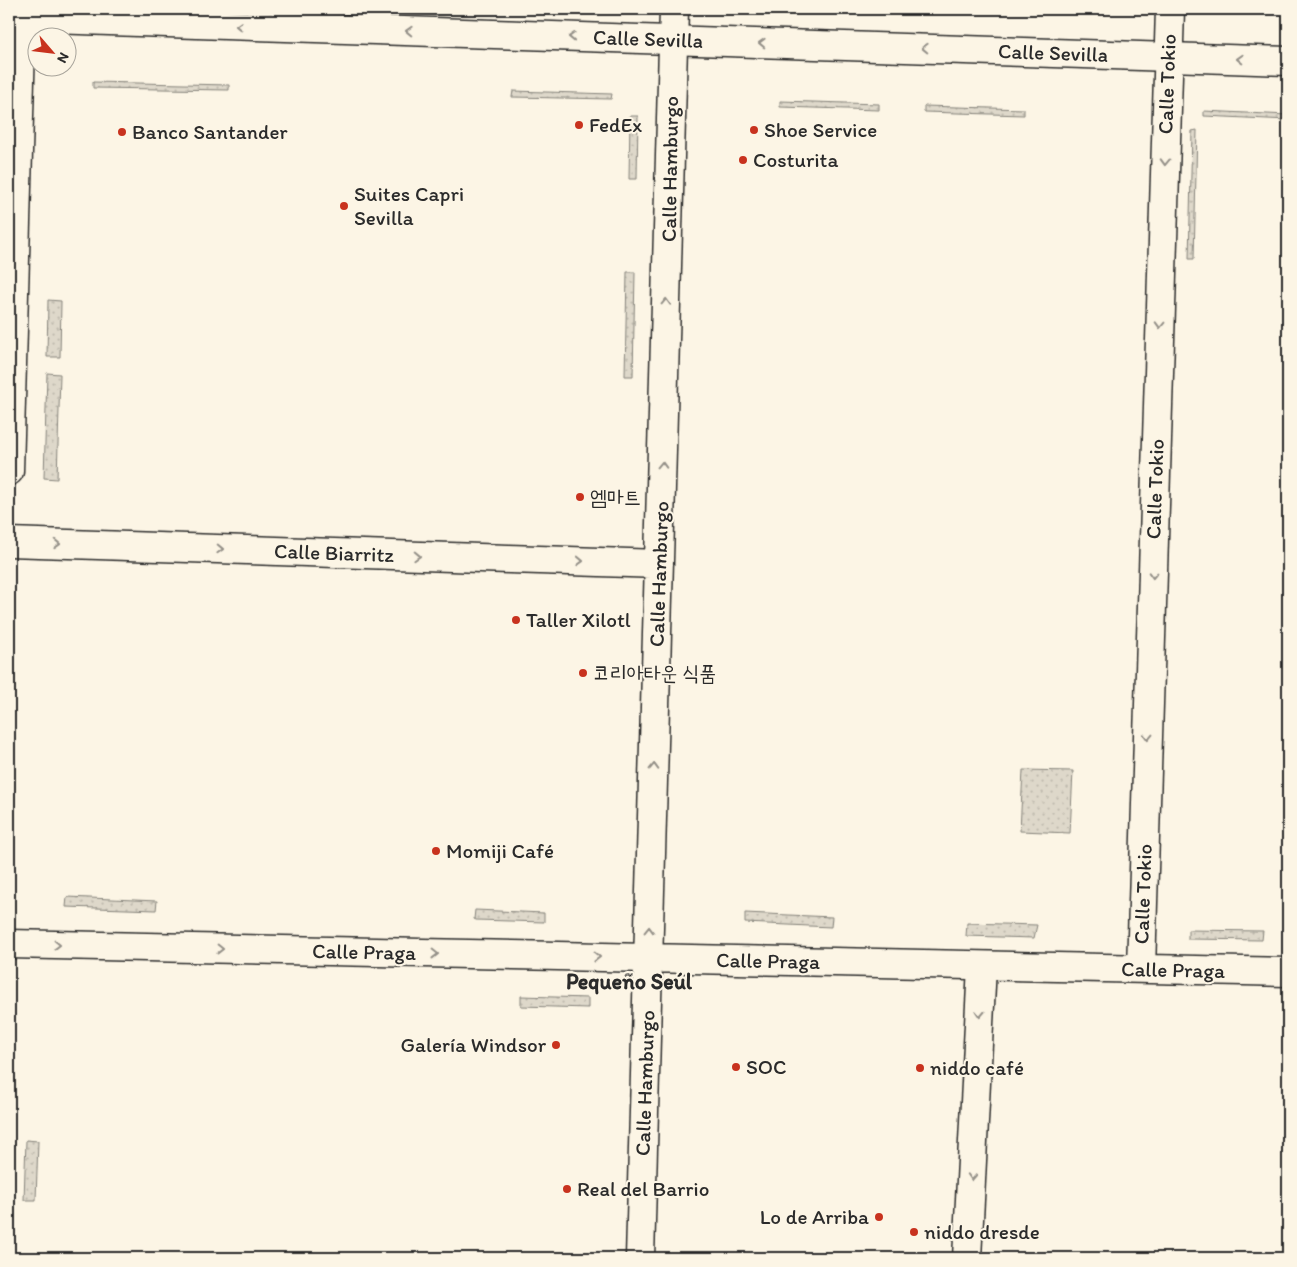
<svg xmlns="http://www.w3.org/2000/svg" width="1297" height="1267" viewBox="0 0 1297 1267" font-family="Itim,'Poor Story',sans-serif">
	<style>
		.park { fill: url(#park-dots); stroke: #84827a }
		.lines { fill: none; stroke-linecap: round; stroke-linejoin: round }
		.minor-casing { stroke: #2b2b2b; stroke-width: 31 }
		.primary-casing { stroke: #2b2b2b; stroke-width: 31 }
		.minor { stroke: #fcf5e5; stroke-width: 28 }
		.primary { stroke: #fcf5e5; stroke-width: 28 }
		.oneway { stroke: #949088 }
		.poi-dot { fill: #c8321e; stroke: #fcf5e5; stroke-width: 2 }
		.labels { text-anchor: middle; stroke-width: 4; stroke-linejoin: round; paint-order: stroke }
		.street-label { font-size: 21px; fill: #2b2b2b; stroke: #fcf5e5 }
		.poi-label { font-size: 21px; fill: #2b2b2b; stroke: #fcf5e5; text-anchor: start }
		.neighbourhood-label { font-size: 22px; font-weight: bold; fill: #2b2b2b; stroke: #fcf5e5 }
	</style>
	<defs>
		<pattern id="park-dots" width="8" height="8" patternUnits="userSpaceOnUse" patternTransform="scale(1.25)"><rect width="8" height="8" fill="#ded8ca"/><path d="M2 2h.1M6 6h.1" fill="none" stroke="#bfbaae" stroke-width="1.8" stroke-linecap="round"/></pattern>
	</defs>
	<rect width="100%" height="100%" fill="#fcf5e5"/>
	<filter id="ink" filterUnits="userSpaceOnUse"><feTurbulence type="fractalNoise" baseFrequency=".02" numOctaves="2"/><feDisplacementMap in="SourceGraphic" scale="10" xChannelSelector="R" yChannelSelector="G"/><feConvolveMatrix kernelMatrix="1 2 1 2 8 2 1 2 1" color-interpolation-filters="sRGB"/></filter>
	<g filter="url(#ink)">
		<!-- park -->
		<path class="park" d="M 93,82 L 229,85 L 229,90 L 93,88 Z
			M 513,91 L 612,94 L 611,99 L 512,97 Z
			M 780,101 L 879,104 L 879,110 L 780,107 Z
			M 924,106 L 1024,109 L 1024,115 L 924,112 Z
			M 1204,111 L 1288,115 L 1288,120 L 1204,116 Z
			M 630,116 L 638,116 L 637,179 L 629,179 Z
			M 1197,130 L 1194,259 L 1189,259 L 1192,131 Z
			M 627,272 L 635,272 L 633,376 L 625,376 Z
			M 48,300 L 61,301 L 60,357 L 47,357 Z
			M 47,373 L 60,374 L 57,479 L 44,478 Z
			M 1023,770 L 1073,771 L 1070,833 L 1020,831 Z
			M 67,897 L 157,901 L 156,910 L 66,907 Z
			M 475,910 L 544,913 L 544,922 L 476,920 L 474,919 Z
			M 745,913 L 832,917 L 831,927 L 745,923 Z
			M 967,923 L 1037,925 L 1034,938 L 966,936 Z
			M 1188,930 L 1263,931 L 1262,940 L 1188,939 Z
			M 521,996 L 588,998 L 588,1008 L 521,1006 Z
			M 26,1140 L 38,1141 L 36,1200 L 24,1200 Z"/>
		<g class="lines">
			<!-- minor casing -->
			<g class="minor-casing">
				<path id="minor" d="M 9,471 L 22,9
					M 9,542 L 659,564
					M 9,944 L 1288,972
					M 1141,969 L 1170,9
					M 640,1258 L 674,9
					M 967,1258 L 982,966"/>
			</g>
			<!-- primary casing -->
			<g class="primary-casing">
				<path id="primary" d="M 9,12 L 22,18 L 1288,61"/>
			</g>
			<!-- minor -->
			<use href="#minor" class="minor"/>
			<!-- primary -->
			<use href="#primary" class="primary"/>
		</g>
		<!-- one-way arrows -->
		<defs><path id="oneway-chevron" d="M-2-3.5L2.5 0L-2 3.5" fill="none" stroke-width="1.6" stroke-linecap="round" stroke-linejoin="round" transform="scale(1.25)"/></defs>
		<g class="oneway">
			<use href="#oneway-chevron" transform="translate(239 26) rotate(-178)"/>
			<use href="#oneway-chevron" transform="translate(409 31) rotate(-178)"/>
			<use href="#oneway-chevron" transform="translate(572 37) rotate(-178)"/>
			<use href="#oneway-chevron" transform="translate(762 43) rotate(-178)"/>
			<use href="#oneway-chevron" transform="translate(925 48) rotate(-178)"/>
			<use href="#oneway-chevron" transform="translate(1240 59) rotate(-178)"/>
			<use href="#oneway-chevron" transform="translate(1165 162) rotate(92)"/>
			<use href="#oneway-chevron" transform="translate(666 302) rotate(-88)"/>
			<use href="#oneway-chevron" transform="translate(1160 325) rotate(92)"/>
			<use href="#oneway-chevron" transform="translate(662 465) rotate(-88)"/>
			<use href="#oneway-chevron" transform="translate(57 544) rotate(2)"/>
			<use href="#oneway-chevron" transform="translate(220 549) rotate(2)"/>
			<use href="#oneway-chevron" transform="translate(417 556) rotate(2)"/>
			<use href="#oneway-chevron" transform="translate(580 561) rotate(2)"/>
			<use href="#oneway-chevron" transform="translate(1153 575) rotate(92)"/>
			<use href="#oneway-chevron" transform="translate(1148 737) rotate(92)"/>
			<use href="#oneway-chevron" transform="translate(654 767) rotate(-88)"/>
			<use href="#oneway-chevron" transform="translate(649 930) rotate(-89)"/>
			<use href="#oneway-chevron" transform="translate(57 945) rotate(1)"/>
			<use href="#oneway-chevron" transform="translate(220 949) rotate(1)"/>
			<use href="#oneway-chevron" transform="translate(435 954) rotate(1)"/>
			<use href="#oneway-chevron" transform="translate(597 957) rotate(1)"/>
			<use href="#oneway-chevron" transform="translate(980 1014) rotate(93)"/>
			<use href="#oneway-chevron" transform="translate(972 1177) rotate(93)"/>
		</g>
	</g>
	<!-- markers -->
	<g class="poi-dot">
		<circle cx="579" cy="125" r="5"/>
		<circle cx="754" cy="130" r="5"/>
		<circle cx="122" cy="132" r="5"/>
		<circle cx="743" cy="160" r="5"/>
		<circle cx="344" cy="206" r="5"/>
		<circle cx="580" cy="497" r="5"/>
		<circle cx="516" cy="620" r="5"/>
		<circle cx="583" cy="673" r="5"/>
		<circle cx="436" cy="851" r="5"/>
		<circle cx="556" cy="1045" r="5"/>
		<circle cx="736" cy="1067" r="5"/>
		<circle cx="920" cy="1068" r="5"/>
		<circle cx="567" cy="1189" r="5"/>
		<circle cx="879" cy="1217" r="5"/>
		<circle cx="914" cy="1232" r="5"/>
	</g>
	<g class="labels">
		<!-- street labels -->
		<g class="street-label">
			<text transform="translate(648 39) rotate(2)" y="7">Calle Sevilla</text>
			<text transform="translate(1053 53) rotate(2)" y="7">Calle Sevilla</text>
			<text transform="translate(1167 84) rotate(-88)" y="7">Calle Tokio</text>
			<text transform="translate(670 169) rotate(-89)" y="7">Calle Hamburgo</text>
			<text transform="translate(1155 489) rotate(-88)" y="7">Calle Tokio</text>
			<text transform="translate(334 553) rotate(2)" y="7">Calle Biarritz</text>
			<text transform="translate(659 574) rotate(-88)" y="7">Calle Hamburgo</text>
			<text transform="translate(1143 894) rotate(-88)" y="7">Calle Tokio</text>
			<text transform="translate(364 952) rotate(1)" y="7">Calle Praga</text>
			<text transform="translate(768 961) rotate(1)" y="7">Calle Praga</text>
			<text transform="translate(1173 970) rotate(1)" y="7">Calle Praga</text>
			<text transform="translate(645 1083) rotate(-88)" y="7">Calle Hamburgo</text>
		</g>
		<!-- poi labels -->
		<g class="poi-label">
			<text x="589" y="132">FedEx</text>
			<text x="764" y="137">Shoe Service</text>
			<text x="132" y="139">Banco Santander</text>
			<text x="753" y="167">Costurita</text>
			<text x="354" y="201">Suites Capri<tspan x="354" dy="24">Sevilla</tspan></text>
			<text x="590" y="504">엠마트</text>
			<text x="526" y="627">Taller Xilotl</text>
			<text x="593" y="680">코리아타운 식품</text>
			<text x="446" y="858">Momiji Café</text>
			<text x="546" y="1052" text-anchor="end">Galería Windsor</text>
			<text x="746" y="1074">SOC</text>
			<text x="930" y="1075">niddo café</text>
			<text x="577" y="1196">Real del Barrio</text>
			<text x="869" y="1224" text-anchor="end">Lo de Arriba</text>
			<text x="924" y="1239">niddo dresde</text>
		</g>
		<!-- neighbourhood labels -->
		<g class="neighbourhood-label">
			<text x="629" y="989">Pequeño Seúl</text>
		</g>
	</g>
	<!-- margin -->
	<rect width="1297" height="1267" fill="none" stroke="#fcf5e5" stroke-width="30"/>
	<rect x="15" y="15" width="1267" height="1237" fill="none" stroke="#2b2b2b" stroke-width="2" filter="url(#ink)"/>
	<!-- north arrow -->
	<g transform="translate(52 52) rotate(118)"><circle r="24" fill="#fcf5e5" stroke="#a8a49b"/>
	<path d="M0-4L9 19L0 12L-9 19Z" fill="#c8321e"/>
	<text y="-8" font-size="14" font-weight="bold" text-anchor="middle" fill="#2b2b2b">N</text>
	</g>
</svg>
